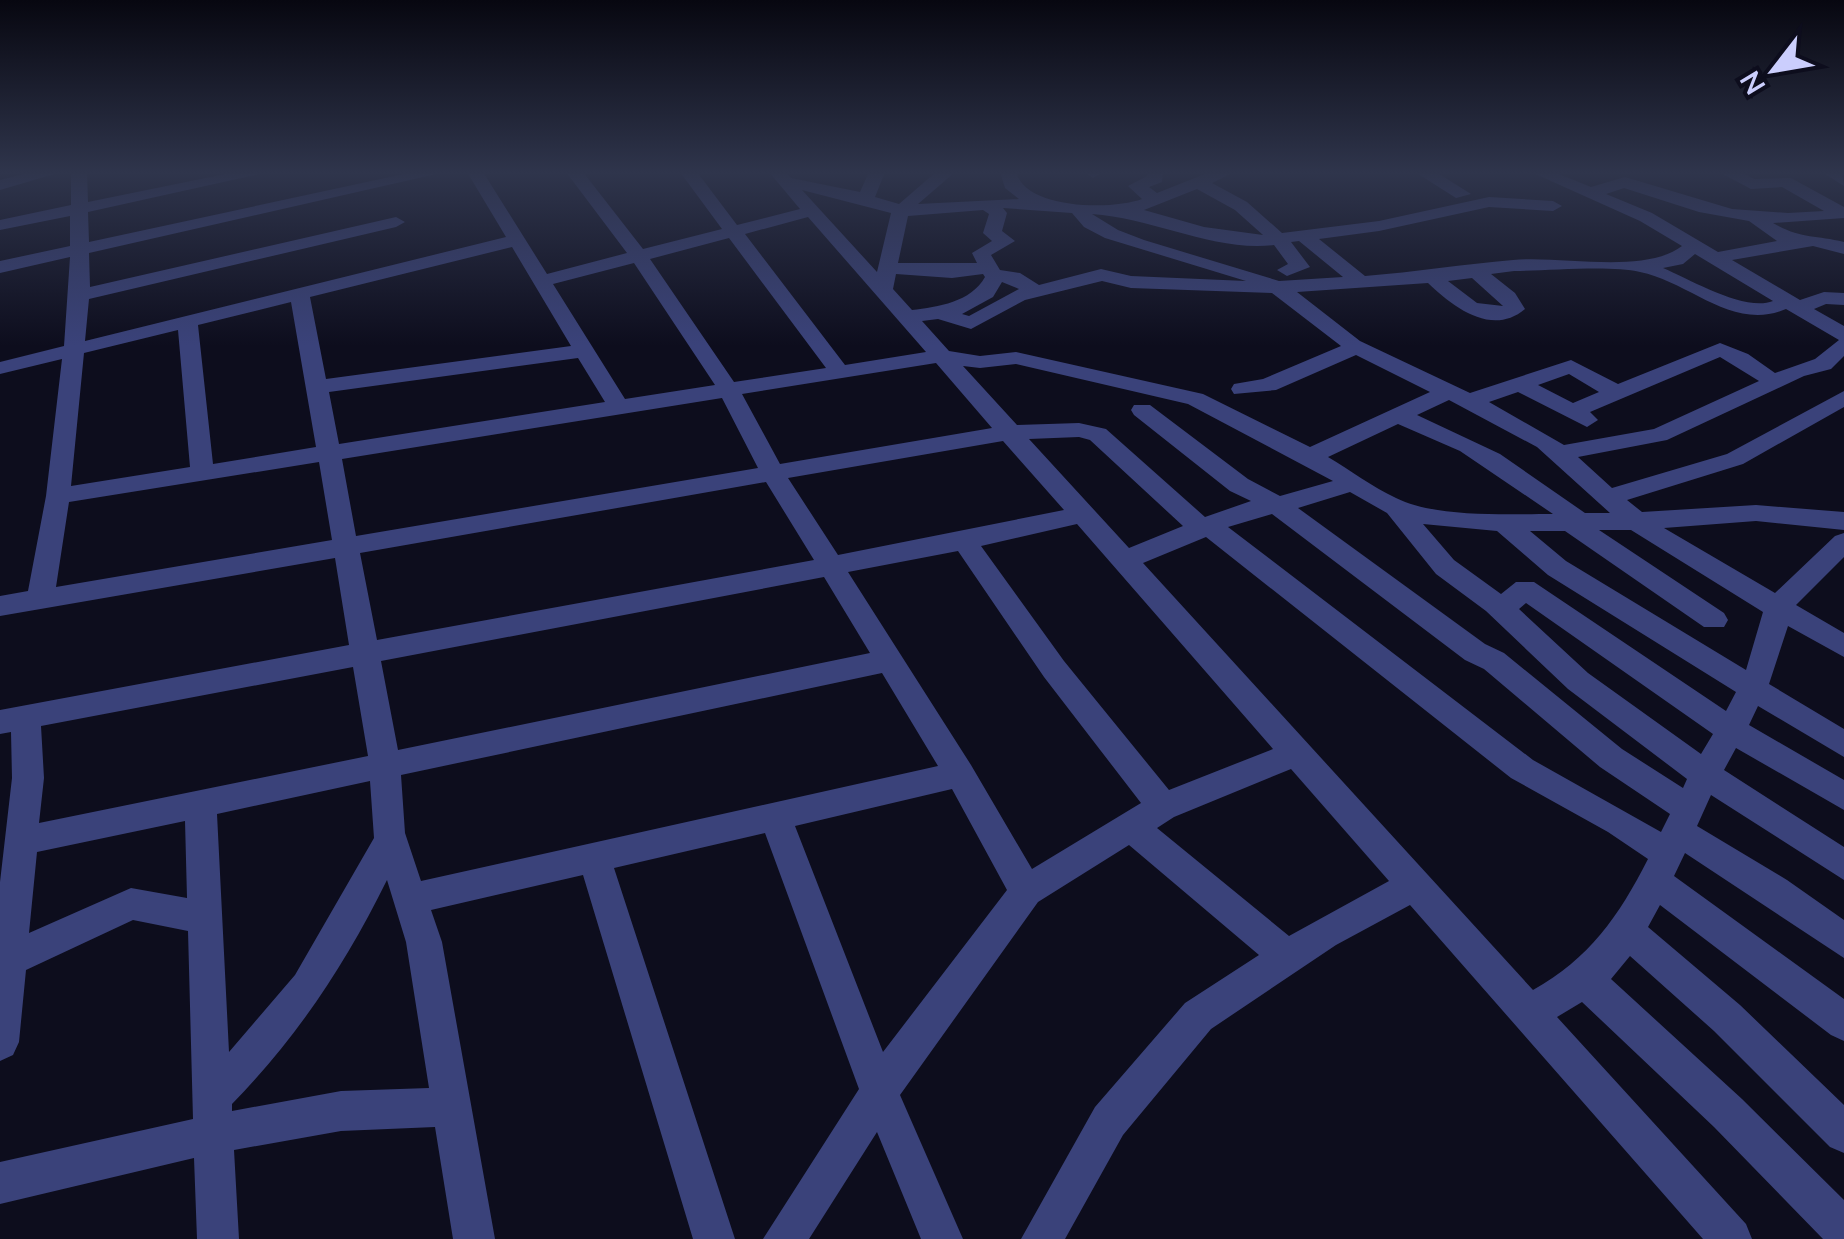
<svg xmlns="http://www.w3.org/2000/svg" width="1844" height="1239" viewBox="0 0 1844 1239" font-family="Mulish,sans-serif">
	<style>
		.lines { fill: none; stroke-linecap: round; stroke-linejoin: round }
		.minor { fill: #3a427a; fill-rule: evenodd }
	</style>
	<rect width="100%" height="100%" fill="#0d0d1d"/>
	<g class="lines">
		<!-- minor -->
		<path class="minor" d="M 31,172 L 61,172 L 0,190 L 0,180 Z
			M 71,172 L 87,172 L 88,202 L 235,172 L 269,172 L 88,212 L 89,242 L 413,172 L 445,172 L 89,253 L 90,287 L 396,217 L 405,222 L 396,227 L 89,299 L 85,341 L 506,237 L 467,172 L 483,172 L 547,274 L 627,253 L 566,172 L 583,172 L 643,249 L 722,229 L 680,172 L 697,172 L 737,225 L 800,209 L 769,172 L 786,172 L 791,178 L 860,192 L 869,172 L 885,172 L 875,197 L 899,204 L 936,172 L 955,172 L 918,204 L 1019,199 L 1005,188 L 1000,172 L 1016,172 C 1026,210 1113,210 1142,199 L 1128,186 L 1147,176 L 1147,172 L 1163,172 L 1162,182 L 1149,187 L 1157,193 L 1210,172 L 1234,172 L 1212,183 L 1247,202 L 1282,233 L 1379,221 L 1489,197 L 1553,201 L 1562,206 L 1553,211 L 1489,207 L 1379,231 L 1319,239 L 1365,276 C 1415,272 1464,264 1513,260 C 1560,255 1644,275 1682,246 L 1640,221 L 1531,172 L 1554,172 L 1591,187 L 1625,177 L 1732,209 L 1788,213 L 1824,211 L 1782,187 L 1751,189 L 1719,172 L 1741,172 L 1754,179 L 1791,178 L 1844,207 L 1844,218 L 1773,223 C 1800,239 1815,235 1844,242 L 1844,254 L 1813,246 L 1732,260 L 1800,300 L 1824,292 L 1844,293 L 1844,305 L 1826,304 L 1814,309 L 1844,326 L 1844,356 L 1831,369 L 1804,376 L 1667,440 L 1578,457 L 1612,488 L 1727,454 L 1844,391 L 1844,407 L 1743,464 L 1627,500 L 1642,512 L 1756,505 L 1844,512 L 1844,530 L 1756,521 L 1664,528 L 1775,593 L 1835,536 L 1844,533 L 1844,557 L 1796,605 L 1844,633 L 1844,657 L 1788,626 L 1769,684 L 1844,729 L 1844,757 L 1758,706 L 1749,725 L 1844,780 L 1844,810 L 1736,748 L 1724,770 L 1844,847 L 1844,880 L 1711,795 L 1697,826 L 1787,880 L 1844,920 L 1844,958 L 1685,853 L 1674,876 L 1844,999 L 1844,1041 L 1831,1035 L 1660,905 L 1648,927 L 1740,1005 L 1844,1105 L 1844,1153 L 1830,1147 L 1714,1031 L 1630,956 L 1611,979 L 1742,1099 L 1844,1200 L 1844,1239 L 1823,1239 L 1714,1127 L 1582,1002 L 1557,1017 L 1746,1224 L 1752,1239 L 1703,1239 L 1410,905 L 1336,945 L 1211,1029 L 1123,1135 L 1065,1239 L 1021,1239 L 1095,1107 L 1185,1003 L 1259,955 L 1129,845 L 1038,902 L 900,1095 L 963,1239 L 921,1239 L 877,1132 L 809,1239 L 763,1239 L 859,1089 L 765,833 L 614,868 L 735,1239 L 693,1239 L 583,875 L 431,910 L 442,942 L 495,1239 L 453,1239 L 435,1127 L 341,1131 L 234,1150 L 239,1239 L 197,1239 L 194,1158 L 0,1204 L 0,1162 L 193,1119 L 188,931 L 133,920 L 26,970 L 19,1042 L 13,1055 L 0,1061 L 0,882 L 12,778 L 11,732 L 0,734 L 0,710 L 349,645 L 335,558 L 0,616 L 0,596 L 28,591 L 46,496 L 62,359 L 0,374 L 0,362 L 64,346 L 70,257 L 0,273 L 0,261 L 70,246 L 70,216 L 0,230 L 0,220 L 71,205 ZM 1624,188 L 1699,212 L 1749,221 L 1777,241 L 1718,252 L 1652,213 L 1606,194 ZM 1197,189 L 1235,210 L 1263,235 L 1204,227 L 1144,210 ZM 802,190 L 891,213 L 877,272 ZM 1003,208 L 1072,213 L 1084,227 L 1105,238 L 1246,281 L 1131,276 L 1101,269 L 1039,285 L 1020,273 L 1000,270 L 991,255 L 1015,241 L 1002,231 L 1007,213 ZM 983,210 L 989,214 L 983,233 L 992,241 L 972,253 L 977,263 L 898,263 L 908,216 ZM 1092,214 C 1153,218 1214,252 1274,245 L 1288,264 L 1277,270 L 1287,276 L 1310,267 L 1291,242 L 1299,241 L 1343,277 L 1279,281 L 1144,240 L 1118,230 ZM 808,217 L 926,352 L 845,365 L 745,234 ZM 729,238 L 826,368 L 734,382 L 650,259 ZM 512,247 L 571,346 L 326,379 L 310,297 ZM 1695,254 L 1773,301 C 1745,312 1691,280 1663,268 L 1683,264 ZM 634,263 L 715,385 L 625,399 L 553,284 ZM 1514,271 C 1547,271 1610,265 1640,272 C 1690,282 1733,332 1786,309 L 1839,340 L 1815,359 L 1775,373 L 1748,354 L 1720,343 L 1618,384 L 1571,360 L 1470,393 L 1360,341 L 1297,292 L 1428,283 C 1453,307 1492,337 1525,309 L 1515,293 L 1491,274 ZM 896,274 L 952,278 L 983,274 L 985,277 C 971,302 938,307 912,310 L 893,289 ZM 1472,278 L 1503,306 L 1477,303 L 1448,281 ZM 1102,281 L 1131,288 L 1272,293 L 1341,346 L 1263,379 L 1234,384 L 1231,389 L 1234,394 L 1276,390 L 1356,355 L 1430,392 L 1310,447 L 1203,394 L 1016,352 L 980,356 L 949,351 L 922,321 L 938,319 L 971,329 L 1025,300 ZM 1002,282 L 1019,289 L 969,316 L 962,314 L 993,297 ZM 291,302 L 316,447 L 213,464 L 198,325 ZM 178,330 L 190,467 L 71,486 L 84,353 ZM 1720,357 L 1759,381 L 1654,429 L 1564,445 L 1489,402 L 1518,392 L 1587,427 L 1598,420 L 1590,412 ZM 578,358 L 605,402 L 339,444 L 329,392 ZM 936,363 L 992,428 L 780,464 L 742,394 ZM 1016,364 L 1188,404 L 1333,481 L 1280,496 L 1248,479 L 1150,405 L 1134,405 L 1131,410 L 1134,415 L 1230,491 L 1251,501 L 1205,517 L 1106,429 L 1079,423 L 1017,425 L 963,366 L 980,368 ZM 1569,374 L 1599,392 L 1573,403 L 1538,385 ZM 722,398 L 758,468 L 356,536 L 342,459 ZM 1449,400 L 1537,447 L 1610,513 L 1585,513 L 1500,454 L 1417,415 ZM 1398,424 L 1460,451 L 1553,514 C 1508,514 1436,518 1396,498 C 1372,487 1350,470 1328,457 ZM 1079,437 L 1090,440 L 1183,526 L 1129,548 L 1029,439 ZM 1003,441 L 1064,510 L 838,555 L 788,478 ZM 319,462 L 332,540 L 56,587 L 69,502 ZM 766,482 L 814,560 L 377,640 L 360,553 ZM 1350,492 L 1387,513 L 1436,574 L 1486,611 L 1568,689 L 1687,779 L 1683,788 L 1622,749 L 1504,653 L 1485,644 L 1298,508 ZM 1272,514 L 1465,660 L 1484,669 L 1600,767 L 1670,814 L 1661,832 L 1533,760 L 1228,527 ZM 1077,524 L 1273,749 L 1169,790 L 1064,661 L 981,546 ZM 1423,524 L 1497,531 L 1548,575 L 1736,692 L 1726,711 L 1534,582 L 1516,582 L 1501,594 L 1454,560 ZM 1599,530 L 1631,530 L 1763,612 L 1746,670 L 1566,561 L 1530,531 L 1565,531 L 1704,627 L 1724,627 L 1728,620 L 1724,613 ZM 1206,537 L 1511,778 L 1608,832 L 1648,859 C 1619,916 1589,959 1533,990 L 1143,563 ZM 958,551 L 1044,677 L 1141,803 L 1032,869 L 971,765 L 848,572 ZM 824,577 L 870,653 L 398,750 L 381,661 ZM 1526,603 L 1713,734 L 1701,754 L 1588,673 L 1519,609 ZM 353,667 L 368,756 L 39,823 L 44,778 L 41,726 ZM 882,673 L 938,766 L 421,881 L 405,833 L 401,775 ZM 1291,769 L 1389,881 L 1289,936 L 1157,828 L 1174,817 ZM 370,781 L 374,838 L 295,975 L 229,1052 L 217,814 ZM 952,789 L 1007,890 L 883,1052 L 795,826 ZM 185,821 L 187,898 L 131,888 L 29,933 L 37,852 ZM 387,880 L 406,942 L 429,1088 L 341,1091 L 232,1111 L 232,1104 C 298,1036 345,965 387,880 Z
			M 1085,172 L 1101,172 L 1101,173 L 1093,178 Z
			M 1415,172 L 1436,172 L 1471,194 L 1456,198 Z
			M 1822,172 L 1842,172 L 1844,186 Z"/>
	</g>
	<!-- sky -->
	<linearGradient id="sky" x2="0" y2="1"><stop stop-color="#070710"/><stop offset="0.5" stop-color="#2f354c"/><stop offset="1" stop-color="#2f354c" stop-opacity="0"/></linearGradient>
	<rect width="1844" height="346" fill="url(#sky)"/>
	<!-- north arrow -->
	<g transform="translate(1774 70) rotate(239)" stroke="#0d0d1d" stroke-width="8" paint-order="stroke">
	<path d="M0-8L18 38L0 25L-18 38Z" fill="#cbcefd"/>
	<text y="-15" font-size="28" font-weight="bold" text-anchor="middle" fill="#cbcefd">N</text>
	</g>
</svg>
